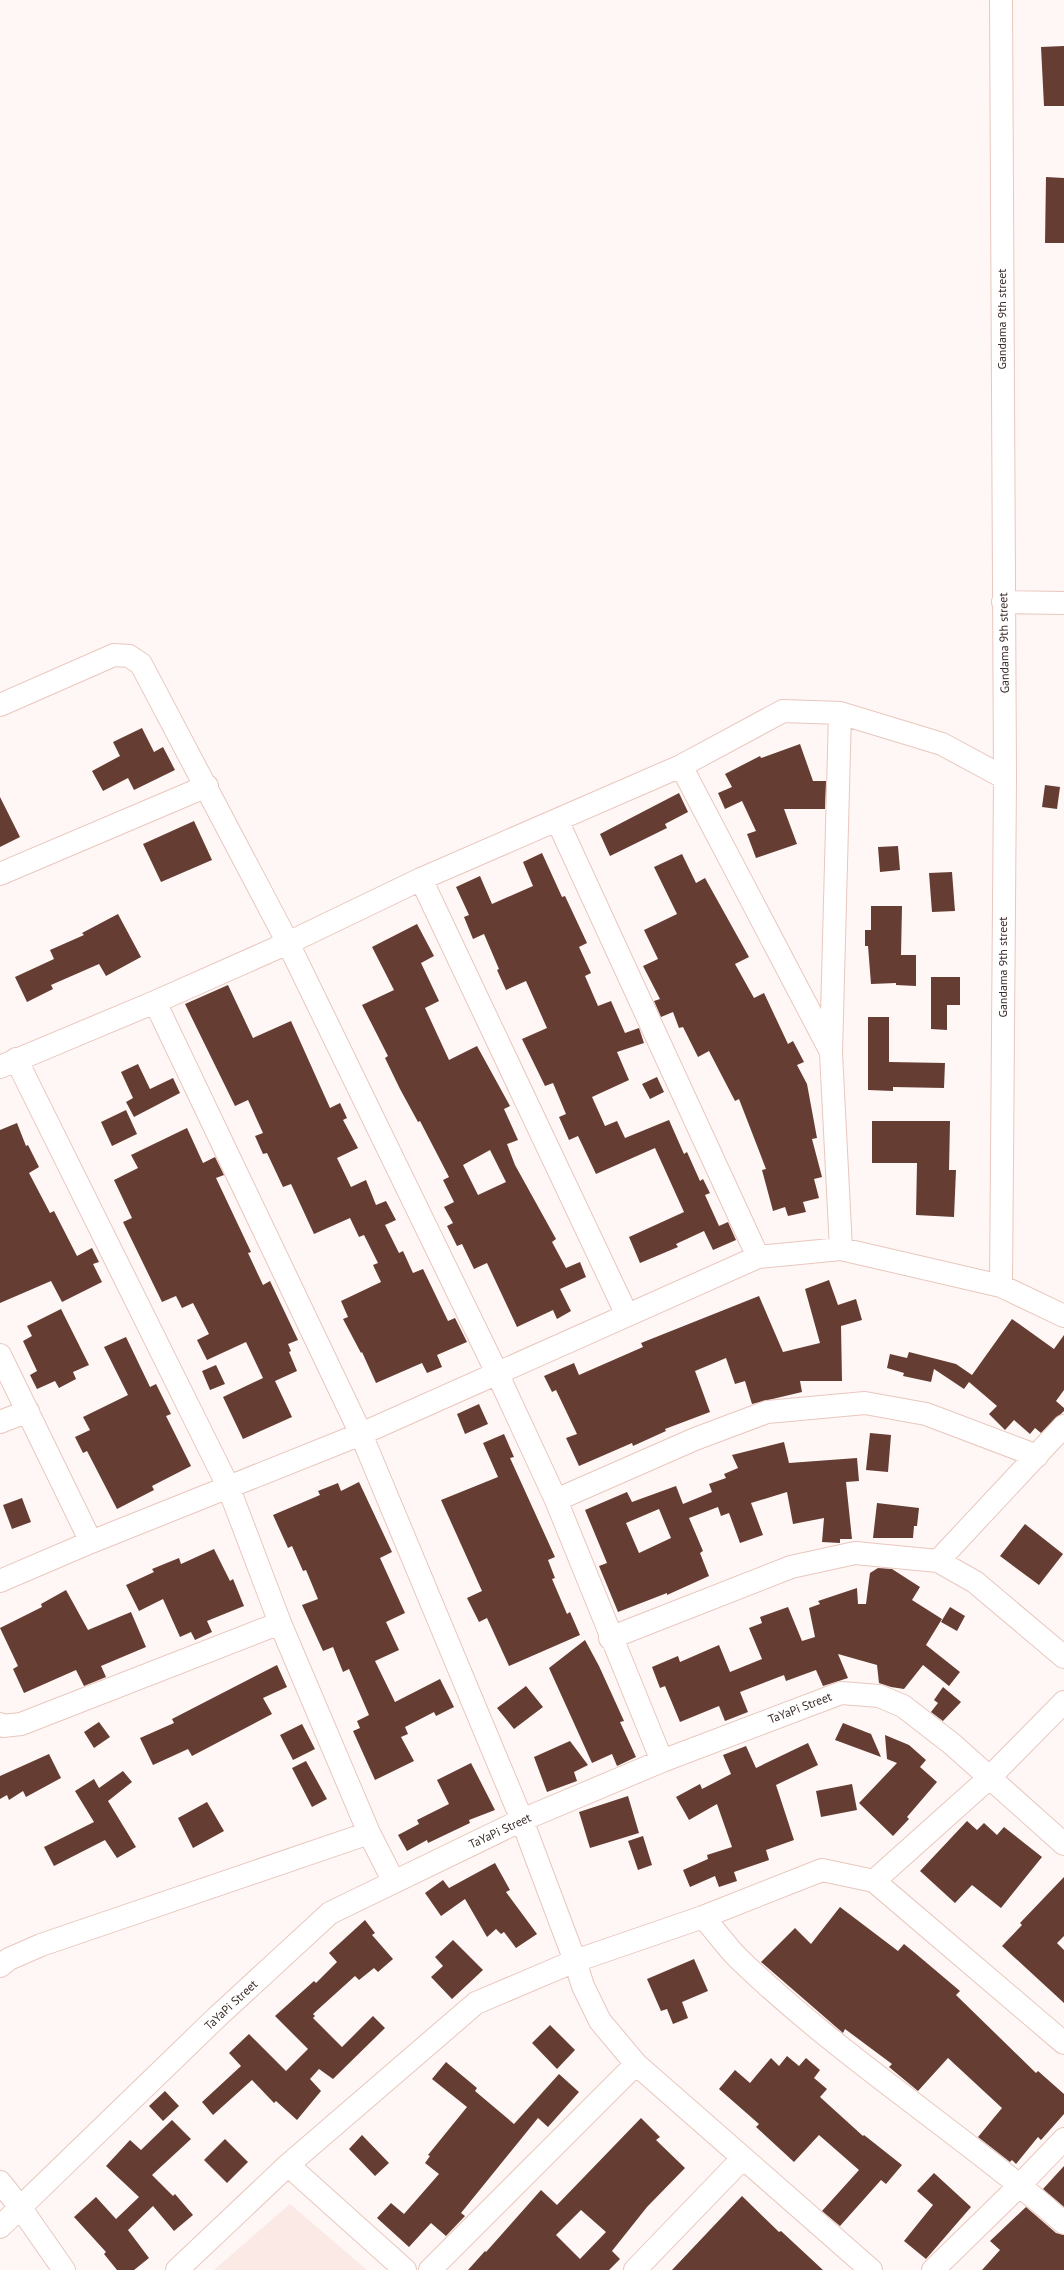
<svg xmlns="http://www.w3.org/2000/svg" width="1064" height="2270" viewBox="0 0 1064 2270" font-family="'PT Sans',sans-serif">
	<style>
		.built { fill: #fae9e4 }
		.building { fill: #653d33; fill-rule: evenodd }
		.lines { fill: none; stroke-linecap: round; stroke-linejoin: round }
		.minor-casing { stroke: #e9c7be; stroke-width: 24 }
		.minor { stroke: #fff; stroke-width: 22 }
		.labels { text-anchor: middle; stroke-width: 4; stroke-linejoin: round; paint-order: stroke }
		.street-label { font-size: 12px; fill: #3a2d29; stroke: #fff }
	</style>
	<rect width="100%" height="100%" fill="#fef7f5"/>
	<!-- built -->
	<path class="built" d="M 290,2204 L 367,2270 L 214,2270 Z"/>
	<!-- building -->
	<path class="building" d="M 1064,46 L 1064,106 L 1044,106 L 1041,47 Z
		M 1046,177 L 1064,178 L 1064,243 L 1045,243 Z
		M 142,728 L 154,752 L 163,747 L 175,770 L 134,790 L 128,778 L 103,791 L 92,771 L 120,756 L 113,742 Z
		M 800,744 L 813,781 L 826,781 L 825,809 L 784,809 L 797,844 L 756,858 L 747,834 L 756,831 L 742,801 L 725,809 L 718,793 L 732,787 L 725,774 L 760,756 L 761,758 Z
		M 1045,785 L 1060,787 L 1057,809 L 1042,807 Z
		M 679,793 L 688,812 L 665,824 L 667,828 L 610,856 L 600,834 Z
		M 0,797 L 20,837 L 0,847 Z
		M 194,821 L 212,860 L 161,882 L 143,844 Z
		M 898,846 L 900,870 L 880,872 L 878,847 Z
		M 542,853 L 562,897 L 565,896 L 587,943 L 579,947 L 591,973 L 585,976 L 598,1006 L 611,1001 L 625,1033 L 639,1028 L 644,1043 L 617,1052 L 629,1080 L 592,1097 L 605,1126 L 617,1121 L 625,1138 L 669,1120 L 684,1154 L 687,1152 L 700,1181 L 703,1179 L 710,1193 L 705,1195 L 719,1226 L 728,1222 L 736,1240 L 713,1250 L 704,1231 L 676,1244 L 678,1247 L 640,1263 L 629,1237 L 684,1212 L 655,1148 L 596,1174 L 578,1136 L 569,1140 L 559,1117 L 566,1114 L 553,1083 L 545,1086 L 522,1039 L 547,1028 L 526,981 L 506,990 L 497,970 L 499,969 L 484,934 L 473,939 L 464,917 L 469,915 L 456,887 L 480,876 L 492,904 L 533,886 L 523,862 Z
		M 682,854 L 696,883 L 705,878 L 749,957 L 735,964 L 754,998 L 764,993 L 788,1044 L 793,1041 L 804,1062 L 797,1065 L 807,1084 L 817,1138 L 812,1139 L 822,1177 L 814,1179 L 819,1198 L 803,1202 L 806,1212 L 788,1216 L 785,1207 L 773,1211 L 762,1170 L 766,1169 L 739,1099 L 735,1101 L 709,1051 L 698,1057 L 683,1027 L 679,1028 L 673,1012 L 661,1017 L 654,1001 L 660,999 L 643,966 L 658,959 L 644,930 L 677,914 L 654,867 Z
		M 952,872 L 955,911 L 932,912 L 929,873 Z
		M 871,906 L 902,906 L 901,955 L 916,955 L 916,986 L 896,985 L 896,983 L 871,984 L 868,946 L 865,946 L 865,930 L 871,930 Z
		M 118,914 L 141,957 L 106,976 L 99,964 L 51,985 L 53,989 L 27,1002 L 15,977 L 54,959 L 50,950 L 84,935 L 82,933 Z
		M 417,924 L 434,956 L 421,963 L 439,1001 L 425,1008 L 449,1060 L 477,1046 L 510,1106 L 504,1109 L 518,1140 L 507,1144 L 515,1165 L 556,1239 L 552,1242 L 566,1268 L 580,1262 L 586,1277 L 560,1289 L 571,1311 L 557,1319 L 553,1310 L 517,1327 L 487,1263 L 474,1269 L 462,1244 L 457,1246 L 447,1226 L 453,1223 L 444,1207 L 454,1202 L 443,1180 L 449,1177 L 420,1121 L 418,1122 L 400,1089 L 385,1058 L 388,1056 L 362,1005 L 394,990 L 372,947 ZM 490,1150 L 506,1182 L 478,1195 L 463,1165 Z
		M 931,977 L 960,977 L 960,1005 L 947,1005 L 947,1030 L 931,1029 Z
		M 228,985 L 253,1038 L 291,1021 L 330,1108 L 340,1103 L 347,1118 L 343,1120 L 358,1148 L 337,1158 L 351,1187 L 366,1180 L 376,1205 L 386,1201 L 396,1220 L 385,1225 L 399,1253 L 403,1251 L 413,1273 L 423,1269 L 448,1321 L 455,1318 L 467,1342 L 437,1355 L 442,1367 L 427,1373 L 422,1363 L 376,1383 L 362,1352 L 361,1353 L 343,1319 L 348,1317 L 341,1301 L 381,1282 L 373,1265 L 378,1263 L 364,1235 L 359,1237 L 350,1218 L 314,1234 L 291,1184 L 283,1187 L 267,1153 L 263,1154 L 255,1136 L 263,1133 L 248,1100 L 235,1106 L 185,1004 Z
		M 868,1017 L 889,1017 L 889,1062 L 945,1063 L 944,1088 L 893,1087 L 893,1091 L 868,1090 Z
		M 138,1064 L 150,1089 L 173,1078 L 180,1093 L 134,1117 L 126,1102 L 133,1098 L 121,1072 Z
		M 657,1077 L 664,1092 L 650,1099 L 642,1084 Z
		M 126,1110 L 137,1134 L 112,1146 L 101,1122 Z
		M 872,1121 L 950,1121 L 949,1170 L 956,1170 L 954,1217 L 916,1215 L 917,1163 L 872,1163 Z
		M 17,1123 L 26,1146 L 28,1145 L 39,1167 L 29,1173 L 50,1213 L 54,1211 L 77,1256 L 92,1248 L 99,1262 L 93,1264 L 102,1282 L 62,1302 L 51,1281 L 0,1303 L 0,1130 Z
		M 187,1128 L 203,1163 L 215,1157 L 224,1175 L 216,1178 L 251,1252 L 248,1253 L 263,1285 L 270,1281 L 298,1340 L 288,1344 L 291,1351 L 289,1352 L 297,1371 L 275,1381 L 292,1417 L 243,1439 L 223,1397 L 263,1378 L 246,1342 L 207,1360 L 197,1340 L 209,1334 L 193,1303 L 182,1308 L 176,1296 L 162,1302 L 123,1222 L 132,1218 L 114,1180 L 138,1168 L 131,1155 Z
		M 829,1280 L 838,1305 L 856,1299 L 862,1320 L 841,1326 L 842,1381 L 800,1381 L 802,1392 L 752,1404 L 745,1381 L 735,1384 L 726,1358 L 695,1371 L 710,1412 L 665,1429 L 666,1431 L 633,1446 L 632,1443 L 579,1466 L 566,1438 L 577,1434 L 556,1390 L 552,1392 L 544,1376 L 574,1363 L 579,1375 L 643,1347 L 641,1343 L 759,1296 L 783,1352 L 820,1343 L 805,1289 Z
		M 61,1309 L 89,1365 L 73,1372 L 76,1379 L 59,1388 L 55,1381 L 37,1389 L 30,1375 L 37,1371 L 23,1341 L 32,1336 L 27,1326 Z
		M 1012,1319 L 1054,1349 L 1064,1335 L 1064,1390 L 1056,1401 L 1064,1408 L 1064,1411 L 1041,1433 L 1035,1428 L 1030,1434 L 1014,1420 L 1005,1430 L 989,1414 L 997,1406 L 969,1382 L 964,1389 L 934,1369 L 931,1382 L 903,1376 L 904,1373 L 887,1368 L 890,1354 L 907,1358 L 909,1352 L 956,1364 L 972,1375 Z
		M 126,1337 L 150,1387 L 156,1384 L 171,1414 L 166,1416 L 191,1466 L 152,1486 L 154,1490 L 117,1509 L 87,1451 L 83,1453 L 75,1437 L 90,1430 L 83,1417 L 128,1395 L 104,1347 Z
		M 216,1365 L 225,1384 L 210,1390 L 202,1371 Z
		M 479,1404 L 488,1424 L 465,1434 L 457,1414 Z
		M 870,1433 L 891,1435 L 888,1472 L 866,1470 Z
		M 504,1434 L 514,1457 L 510,1458 L 555,1557 L 548,1560 L 555,1578 L 552,1579 L 567,1614 L 570,1612 L 580,1635 L 509,1666 L 487,1618 L 479,1622 L 467,1598 L 482,1591 L 441,1500 L 498,1477 L 483,1443 Z
		M 784,1442 L 789,1463 L 857,1458 L 859,1481 L 846,1482 L 852,1539 L 840,1539 L 840,1543 L 822,1542 L 824,1518 L 793,1524 L 787,1492 L 751,1503 L 763,1535 L 740,1543 L 729,1513 L 721,1516 L 718,1507 L 689,1518 L 703,1551 L 700,1553 L 709,1576 L 667,1595 L 667,1593 L 618,1612 L 599,1566 L 607,1563 L 585,1510 L 627,1492 L 632,1502 L 676,1486 L 683,1504 L 712,1492 L 709,1484 L 726,1478 L 724,1474 L 738,1468 L 732,1455 ZM 659,1509 L 671,1538 L 639,1553 L 626,1523 Z
		M 359,1482 L 392,1552 L 380,1558 L 405,1613 L 386,1622 L 399,1650 L 375,1661 L 395,1702 L 440,1679 L 454,1707 L 436,1716 L 434,1712 L 405,1727 L 408,1734 L 401,1737 L 414,1761 L 375,1780 L 353,1731 L 360,1728 L 357,1721 L 369,1715 L 349,1669 L 343,1672 L 333,1647 L 323,1651 L 302,1605 L 318,1599 L 306,1570 L 303,1571 L 292,1546 L 288,1548 L 273,1515 L 320,1495 L 318,1491 L 338,1483 L 341,1491 Z
		M 22,1498 L 31,1522 L 12,1529 L 3,1505 Z
		M 877,1503 L 919,1508 L 917,1526 L 914,1526 L 913,1538 L 873,1538 Z
		M 1025,1524 L 1063,1554 L 1039,1585 L 1000,1556 Z
		M 214,1549 L 230,1581 L 233,1579 L 244,1606 L 207,1621 L 212,1632 L 195,1640 L 191,1632 L 180,1637 L 163,1599 L 139,1611 L 126,1585 L 154,1572 L 152,1569 L 179,1558 L 181,1564 Z
		M 878,1568 L 892,1569 L 920,1587 L 912,1600 L 942,1619 L 926,1645 L 960,1672 L 949,1686 L 923,1665 L 904,1689 L 891,1687 L 879,1683 L 877,1665 L 838,1654 L 848,1678 L 823,1686 L 816,1670 L 786,1681 L 784,1675 L 740,1692 L 748,1712 L 725,1721 L 719,1706 L 680,1722 L 665,1686 L 660,1688 L 652,1667 L 678,1656 L 680,1662 L 719,1645 L 730,1672 L 762,1659 L 749,1628 L 762,1623 L 760,1617 L 788,1607 L 802,1641 L 815,1637 L 809,1608 L 820,1604 L 818,1601 L 857,1588 L 858,1604 L 866,1604 L 870,1573 Z
		M 66,1590 L 88,1630 L 131,1612 L 146,1647 L 101,1666 L 106,1677 L 84,1686 L 76,1670 L 24,1693 L 13,1669 L 18,1666 L 0,1628 L 42,1607 L 41,1604 Z
		M 950,1607 L 965,1616 L 957,1631 L 941,1622 Z
		M 585,1640 L 599,1666 L 624,1721 L 620,1722 L 636,1757 L 617,1766 L 612,1754 L 592,1763 L 549,1668 Z
		M 277,1665 L 287,1687 L 263,1698 L 272,1714 L 192,1756 L 188,1749 L 153,1765 L 140,1738 L 174,1723 L 172,1719 Z
		M 526,1686 L 543,1707 L 514,1729 L 497,1708 Z
		M 943,1687 L 961,1702 L 943,1721 L 931,1712 L 938,1703 L 934,1700 Z
		M 99,1722 L 110,1737 L 94,1748 L 84,1732 Z
		M 843,1723 L 871,1734 L 881,1757 L 835,1740 Z
		M 302,1724 L 315,1749 L 293,1760 L 280,1735 Z
		M 885,1735 L 909,1745 L 926,1760 L 920,1767 L 937,1782 L 907,1817 L 909,1819 L 893,1836 L 859,1803 L 897,1763 L 887,1759 Z
		M 570,1741 L 588,1765 L 574,1772 L 577,1781 L 547,1792 L 534,1757 Z
		M 808,1743 L 818,1765 L 776,1785 L 794,1840 L 766,1850 L 769,1860 L 734,1872 L 737,1881 L 719,1887 L 715,1876 L 690,1887 L 683,1870 L 708,1859 L 707,1855 L 732,1847 L 717,1804 L 689,1820 L 676,1797 L 700,1784 L 702,1789 L 731,1774 L 723,1755 L 746,1746 L 756,1768 Z
		M 49,1754 L 61,1778 L 26,1797 L 23,1791 L 9,1800 L 7,1795 L 0,1799 L 0,1776 Z
		M 306,1761 L 327,1799 L 312,1807 L 292,1768 Z
		M 471,1763 L 495,1810 L 469,1820 L 470,1823 L 428,1843 L 427,1840 L 407,1851 L 398,1835 L 419,1824 L 417,1820 L 449,1804 L 437,1780 Z
		M 123,1771 L 132,1782 L 108,1801 L 136,1847 L 117,1858 L 105,1840 L 54,1866 L 44,1847 L 94,1822 L 75,1791 L 94,1779 L 99,1788 Z
		M 852,1784 L 857,1810 L 821,1817 L 816,1791 Z
		M 628,1796 L 639,1833 L 590,1848 L 579,1812 Z
		M 207,1802 L 224,1831 L 193,1848 L 178,1818 Z
		M 967,1821 L 977,1830 L 984,1823 L 997,1835 L 1004,1827 L 1042,1857 L 1001,1908 L 972,1885 L 955,1903 L 920,1871 Z
		M 643,1836 L 652,1865 L 638,1870 L 628,1841 Z
		M 495,1863 L 510,1890 L 506,1892 L 537,1934 L 516,1948 L 504,1932 L 501,1934 L 496,1929 L 487,1937 L 465,1899 L 441,1916 L 425,1893 L 443,1880 L 449,1888 Z
		M 1064,1877 L 1064,1936 L 1057,1943 L 1064,1950 L 1064,2003 L 1002,1946 L 1022,1925 L 1020,1923 Z
		M 840,1907 L 898,1951 L 904,1944 L 915,1953 L 960,1991 L 956,1995 L 1036,2073 L 1038,2071 L 1064,2094 L 1064,2114 L 1041,2140 L 1038,2137 L 1016,2164 L 1012,2160 L 1010,2162 L 978,2137 L 1002,2108 L 948,2058 L 918,2091 L 889,2067 L 892,2064 L 845,2029 L 843,2033 L 761,1962 L 795,1928 L 811,1944 Z
		M 365,1920 L 375,1933 L 372,1935 L 393,1959 L 378,1972 L 374,1968 L 359,1980 L 355,1976 L 313,2014 L 315,2016 L 313,2018 L 342,2047 L 373,2016 L 385,2028 L 333,2079 L 319,2069 L 310,2079 L 321,2091 L 297,2120 L 276,2101 L 274,2103 L 252,2080 L 213,2115 L 202,2102 L 241,2066 L 229,2053 L 249,2034 L 286,2071 L 308,2049 L 275,2016 L 314,1981 L 316,1983 L 337,1962 L 329,1953 Z
		M 453,1940 L 483,1970 L 452,1999 L 431,1977 L 443,1966 L 435,1957 Z
		M 694,1959 L 708,1991 L 682,2002 L 688,2018 L 673,2024 L 667,2009 L 661,2011 L 647,1979 Z
		M 550,2025 L 575,2050 L 557,2069 L 532,2043 Z
		M 787,2056 L 799,2066 L 806,2058 L 820,2070 L 814,2078 L 827,2089 L 820,2097 L 863,2136 L 864,2135 L 902,2165 L 886,2184 L 881,2180 L 840,2226 L 822,2211 L 859,2170 L 819,2135 L 794,2162 L 756,2127 L 759,2124 L 719,2089 L 735,2070 L 750,2083 L 771,2058 L 779,2066 Z
		M 446,2062 L 477,2088 L 475,2091 L 514,2124 L 559,2074 L 579,2092 L 548,2127 L 538,2118 L 461,2213 L 465,2216 L 446,2236 L 431,2223 L 409,2247 L 377,2218 L 391,2203 L 404,2214 L 439,2174 L 425,2163 L 430,2156 L 428,2155 L 467,2107 L 432,2079 Z
		M 165,2091 L 179,2106 L 163,2121 L 149,2106 Z
		M 641,2118 L 660,2137 L 656,2140 L 685,2168 L 647,2207 L 612,2251 L 620,2259 L 609,2270 L 468,2270 L 485,2251 L 486,2252 L 541,2190 L 557,2205 ZM 581,2210 L 606,2232 L 580,2259 L 556,2235 Z
		M 172,2120 L 191,2139 L 152,2175 L 173,2196 L 175,2194 L 193,2215 L 174,2231 L 153,2206 L 128,2230 L 149,2258 L 134,2270 L 117,2270 L 104,2254 L 106,2252 L 74,2217 L 96,2197 L 116,2219 L 139,2197 L 106,2166 L 130,2140 L 141,2150 Z
		M 362,2135 L 389,2163 L 375,2176 L 349,2149 Z
		M 225,2139 L 248,2162 L 227,2183 L 204,2160 Z
		M 1064,2166 L 1064,2207 L 1043,2189 Z
		M 934,2173 L 971,2207 L 926,2259 L 904,2241 L 933,2205 L 917,2191 Z
		M 742,2196 L 779,2232 L 781,2231 L 823,2270 L 672,2270 Z
		M 1026,2207 L 1056,2233 L 1064,2235 L 1064,2270 L 982,2270 L 1000,2250 L 990,2241 Z"/>
	<g class="lines">
		<!-- minor casing -->
		<g class="minor-casing">
			<path id="minor" d="M 1003,602 L 1064,603
				M 0,705 L 114,655 L 129,656 L 141,664 L 288,943 L 498,1375 L 556,1500 L 662,1761
				M 840,713 L 831,1053 L 841,1249
				M 681,766 L 831,1052
				M 557,820 L 758,1257
				M 0,874 L 207,786
				M 421,879 L 627,1315
				M 155,1002 L 361,1434 L 522,1820 L 575,1961 L 583,1986 L 600,2021 L 636,2064 L 871,2270
				M 16,1059 L 228,1486 L 280,1623 L 369,1833 L 394,1882
				M 0,1067 L 155,1002 L 288,943 L 421,879 L 681,766 L 783,711 L 840,713 L 942,744 L 1005,778
				M 1001,1286 L 1005,778 L 1001,0
				M 0,1355 L 91,1542
				M 0,1422 L 28,1411
				M 556,1500 L 695,1439 L 767,1412 L 865,1403 L 926,1414 L 1037,1456
				M 938,1561 L 1064,1426
				M 0,1581 L 91,1542 L 361,1434 L 758,1257 L 841,1249 L 1001,1286 L 1064,1316
				M 610,1638 L 791,1567 L 855,1553 L 938,1561 L 975,1582 L 1064,1657
				M 0,1724 L 3,1726 L 21,1724 L 280,1623
				M 874,1881 L 989,1778 L 1064,1702
				M 703,1917 C 715,1930 726,1946 738,1958 C 839,2056 959,2131 1064,2223
				M 0,1966 L 9,1959 L 41,1945 L 369,1833
				M 288,2165 L 405,2270
				M 0,2182 L 20,2207 L 64,2270
				M 0,2227 L 216,2018 L 330,1913 L 522,1820 L 662,1761 L 841,1693 L 879,1696 L 903,1706 L 952,1744 L 1064,1844
				M 177,2270 L 288,2165 L 476,2003 L 575,1961 L 703,1917 L 822,1870 L 874,1881 L 1064,2043
				M 430,2270 L 636,2064
				M 635,2270 L 743,2158
				M 933,2270 L 1020,2185 L 1064,2139"/>
		</g>
		<!-- minor -->
		<use href="#minor" class="minor"/>
	</g>
	<g class="labels">
		<!-- street labels -->
		<g class="street-label">
			<text transform="translate(1002 319) rotate(-90)" y="4">Gandama 9th street</text>
			<text transform="translate(1004 643) rotate(-91)" y="4">Gandama 9th street</text>
			<text transform="translate(1003 967) rotate(-90)" y="4">Gandama 9th street</text>
			<text transform="translate(800 1708) rotate(-21)" y="4">TaYaPi Street</text>
			<text transform="translate(500 1831) rotate(-25)" y="4">TaYaPi Street</text>
			<text transform="translate(231 2005) rotate(-43)" y="4">TaYaPi Street</text>
		</g>
	</g>
</svg>
